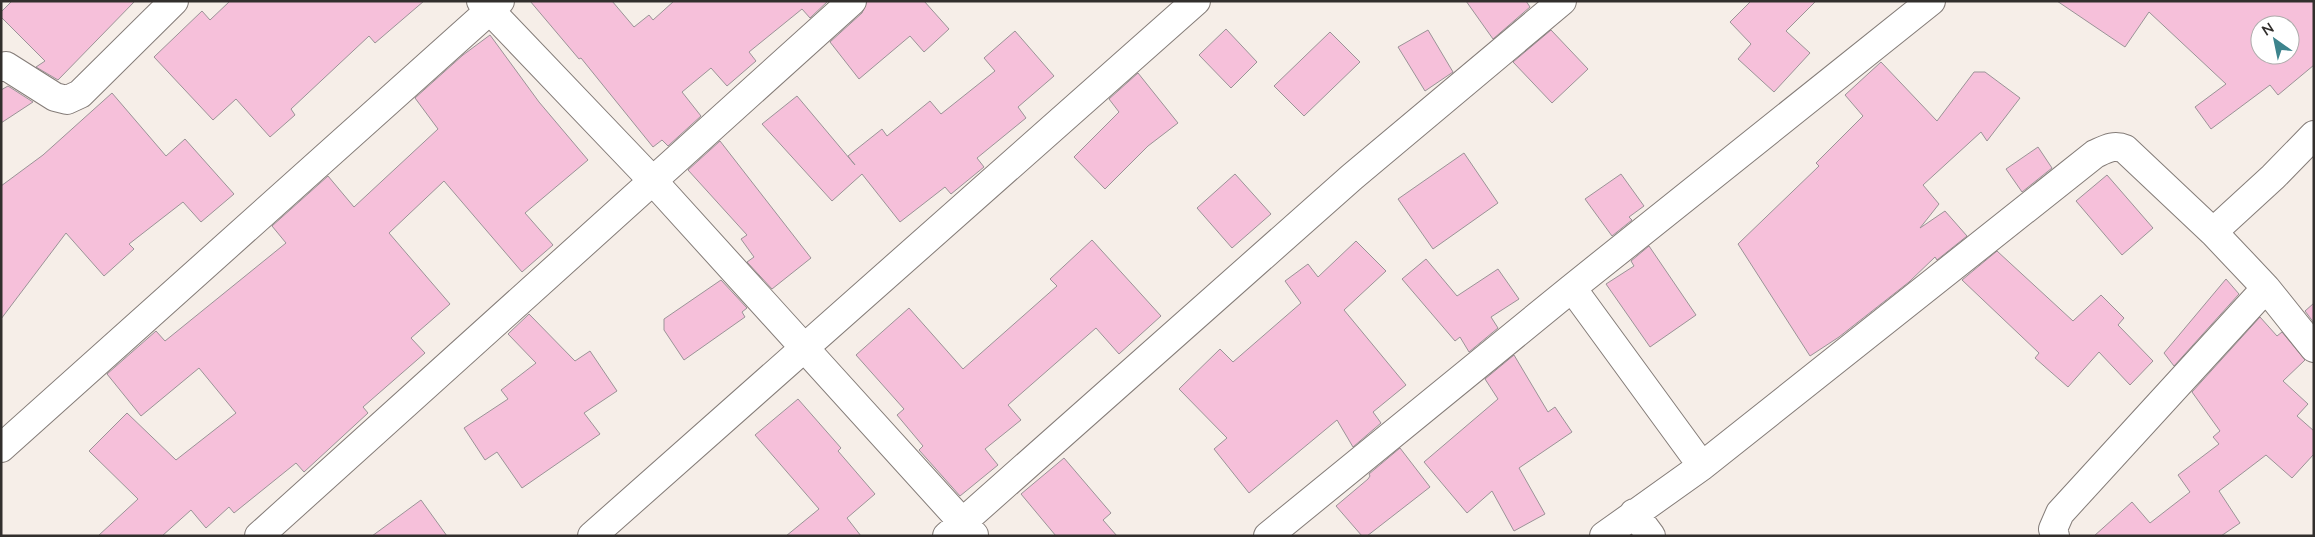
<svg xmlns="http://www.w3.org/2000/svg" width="2315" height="537" viewBox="0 0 2315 537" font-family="Lato,sans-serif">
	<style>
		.building { fill: #f6c0da; stroke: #9b9397; fill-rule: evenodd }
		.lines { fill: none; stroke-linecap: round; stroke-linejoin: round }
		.street-casing { stroke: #847c78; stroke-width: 30 }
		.street { stroke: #fff; stroke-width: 28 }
	</style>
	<rect width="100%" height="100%" fill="#f6eee8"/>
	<!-- building -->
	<path class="building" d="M 12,1 L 135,1 L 58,80 L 36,67 L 45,61 L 1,17 L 1,12 Z
		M 230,1 L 424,1 L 375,43 L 369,36 L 291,109 L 295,115 L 270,137 L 236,99 L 213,120 L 154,57 L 202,11 L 210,20 Z
		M 530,1 L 612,1 L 634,27 L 649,15 L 653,20 L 674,1 L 828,1 L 810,18 L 802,9 L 749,52 L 756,61 L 727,86 L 711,68 L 682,92 L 701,116 L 668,146 L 662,140 L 653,147 L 581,58 L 579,59 Z
		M 867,1 L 924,1 L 949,29 L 924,52 L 910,36 L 859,79 L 830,42 L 862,13 Z
		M 1466,1 L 1526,1 L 1530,7 L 1493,39 Z
		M 1751,1 L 1816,1 L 1786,31 L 1810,53 L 1774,92 L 1738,59 L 1751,44 L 1730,22 Z
		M 2057,1 L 2314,1 L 2314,65 L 2278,95 L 2270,85 L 2211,129 L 2195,107 L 2226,84 L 2149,12 L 2125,47 ZM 2260,25 L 2290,25 L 2290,55 L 2260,55 Z
		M 1226,29 L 1257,62 L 1231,88 L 1199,55 Z
		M 1428,30 L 1453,72 L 1425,91 L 1398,47 Z
		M 1551,30 L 1588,69 L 1552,103 L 1513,62 Z
		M 1015,31 L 1054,76 L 1018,107 L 1026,118 L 977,158 L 984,167 L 951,194 L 945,187 L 900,222 L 862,174 L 832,201 L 762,124 L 797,96 L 855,165 L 848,156 L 882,129 L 887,136 L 930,101 L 941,114 L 995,71 L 984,58 Z
		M 1330,32 L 1360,62 L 1304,116 L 1274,86 Z
		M 490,35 L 539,102 L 588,160 L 525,213 L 553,245 L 522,272 L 444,181 L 389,233 L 450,304 L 411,338 L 425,353 L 363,407 L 368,413 L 304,472 L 296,463 L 234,513 L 229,507 L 206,528 L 191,510 L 162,536 L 98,536 L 138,499 L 89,451 L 127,413 L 176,460 L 236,413 L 199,368 L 141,416 L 107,374 L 156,331 L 165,341 L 286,243 L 272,226 L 328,176 L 354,207 L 438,129 L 415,98 L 463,55 Z
		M 1881,62 L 1937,121 L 1974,72 L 1985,72 L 2020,98 L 1987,141 L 1981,132 L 1923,185 L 1939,204 L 1920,228 L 1945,211 L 1967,236 L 1937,260 L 1935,257 L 1909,282 L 1839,337 L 1810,356 L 1738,244 L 1819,166 L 1816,163 L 1863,116 L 1845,95 Z
		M 1138,73 L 1178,123 L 1148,146 L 1105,189 L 1074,157 L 1119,112 L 1109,99 Z
		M 8,86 L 33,102 L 1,123 L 1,90 Z
		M 112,93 L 166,156 L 185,139 L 234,194 L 201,222 L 183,202 L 129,244 L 134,249 L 104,276 L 66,233 L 1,319 L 1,186 L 43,155 Z
		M 720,141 L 811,258 L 772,289 L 747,262 L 754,257 L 741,239 L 747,235 L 688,170 Z
		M 2038,147 L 2052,168 L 2022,192 L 2006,169 Z
		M 1464,153 L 1498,203 L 1433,249 L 1398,199 Z
		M 1235,174 L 1271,214 L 1232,248 L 1197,208 Z
		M 1621,174 L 1644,206 L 1629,217 L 1632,220 L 1612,236 L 1585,199 Z
		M 2107,175 L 2153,228 L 2122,255 L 2076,201 Z
		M 1092,240 L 1161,316 L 1119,354 L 1096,328 L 1008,405 L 1021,420 L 985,449 L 998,465 L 960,496 L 919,450 L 923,446 L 897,415 L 904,409 L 856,355 L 909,308 L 963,369 L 1057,286 L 1050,279 Z
		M 1356,241 L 1386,271 L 1344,310 L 1406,385 L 1373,412 L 1381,423 L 1353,447 L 1337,420 L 1249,493 L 1214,449 L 1227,438 L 1179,389 L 1220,349 L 1233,362 L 1301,303 L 1285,281 L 1308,264 L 1318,277 Z
		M 1649,246 L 1696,315 L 1650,347 L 1606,284 L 1634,266 L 1631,261 Z
		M 1997,251 L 2073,321 L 2101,295 L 2124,318 L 2118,325 L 2153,361 L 2130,385 L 2099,352 L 2068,387 L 2035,358 L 2039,353 L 1962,280 Z
		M 1426,259 L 1457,296 L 1498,269 L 1519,299 L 1491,317 L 1498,328 L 1469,352 L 1460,337 L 1455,341 L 1402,279 Z
		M 2226,279 L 2239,294 L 2174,366 L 2164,353 Z
		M 721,280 L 747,308 L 742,312 L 745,317 L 684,360 L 664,330 L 664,319 Z
		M 2314,303 L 2314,323 L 2305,311 Z
		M 529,314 L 575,361 L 590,351 L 617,391 L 584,413 L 600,434 L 522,488 L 497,452 L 485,460 L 464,428 L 508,399 L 501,390 L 536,363 L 508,334 Z
		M 2260,317 L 2277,336 L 2282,332 L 2305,360 L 2283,381 L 2308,404 L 2297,416 L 2314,431 L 2314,454 L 2292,478 L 2266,455 L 2219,491 L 2240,523 L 2221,536 L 2094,536 L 2132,502 L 2150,523 L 2190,492 L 2178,475 L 2219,444 L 2213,437 L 2220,431 L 2192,392 Z
		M 1514,355 L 1548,412 L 1555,407 L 1572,432 L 1519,468 L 1545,514 L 1514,531 L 1492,491 L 1467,513 L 1424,462 L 1498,399 L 1485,379 Z
		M 798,399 L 841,448 L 838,451 L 875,494 L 847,518 L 861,536 L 786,536 L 819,509 L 755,435 Z
		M 1400,448 L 1430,487 L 1367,536 L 1362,536 L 1336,506 L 1368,479 L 1370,476 L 1369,474 Z
		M 1064,458 L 1111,513 L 1103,520 L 1117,536 L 1056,536 L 1021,494 Z
		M 421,500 L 447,536 L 372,536 Z"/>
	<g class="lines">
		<!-- street casing -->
		<g class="street-casing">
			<path id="street" d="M 481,1 L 653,181 L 974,535
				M 1,67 L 6,66 L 55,97 L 67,100 L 80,94 L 174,1
				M 2213,232 L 2266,288 L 2314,348
				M 1572,288 L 1702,466
				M 1,448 L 500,1
				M 1634,513 L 1651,536
				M 259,536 L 852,1
				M 592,536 L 1196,1
				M 947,536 L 1352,177 L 1562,1
				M 1268,536 L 1572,288 L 1931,1
				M 1604,536 L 1702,466 L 2095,154 C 2106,149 2114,144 2125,149 L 2213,232 L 2273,177 L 2314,135
				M 2055,536 L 2053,529 L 2060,513 L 2266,288"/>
		</g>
		<!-- street -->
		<use href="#street" class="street"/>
	</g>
	<!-- border -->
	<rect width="2315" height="537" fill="none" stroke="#322f2d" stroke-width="5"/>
	<!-- north arrow -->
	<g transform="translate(2275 40) rotate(327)"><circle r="24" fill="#ffffff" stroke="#adacab"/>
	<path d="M0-4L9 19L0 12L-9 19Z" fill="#3d848d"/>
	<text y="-8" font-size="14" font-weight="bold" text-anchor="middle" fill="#322f2d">N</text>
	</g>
</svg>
